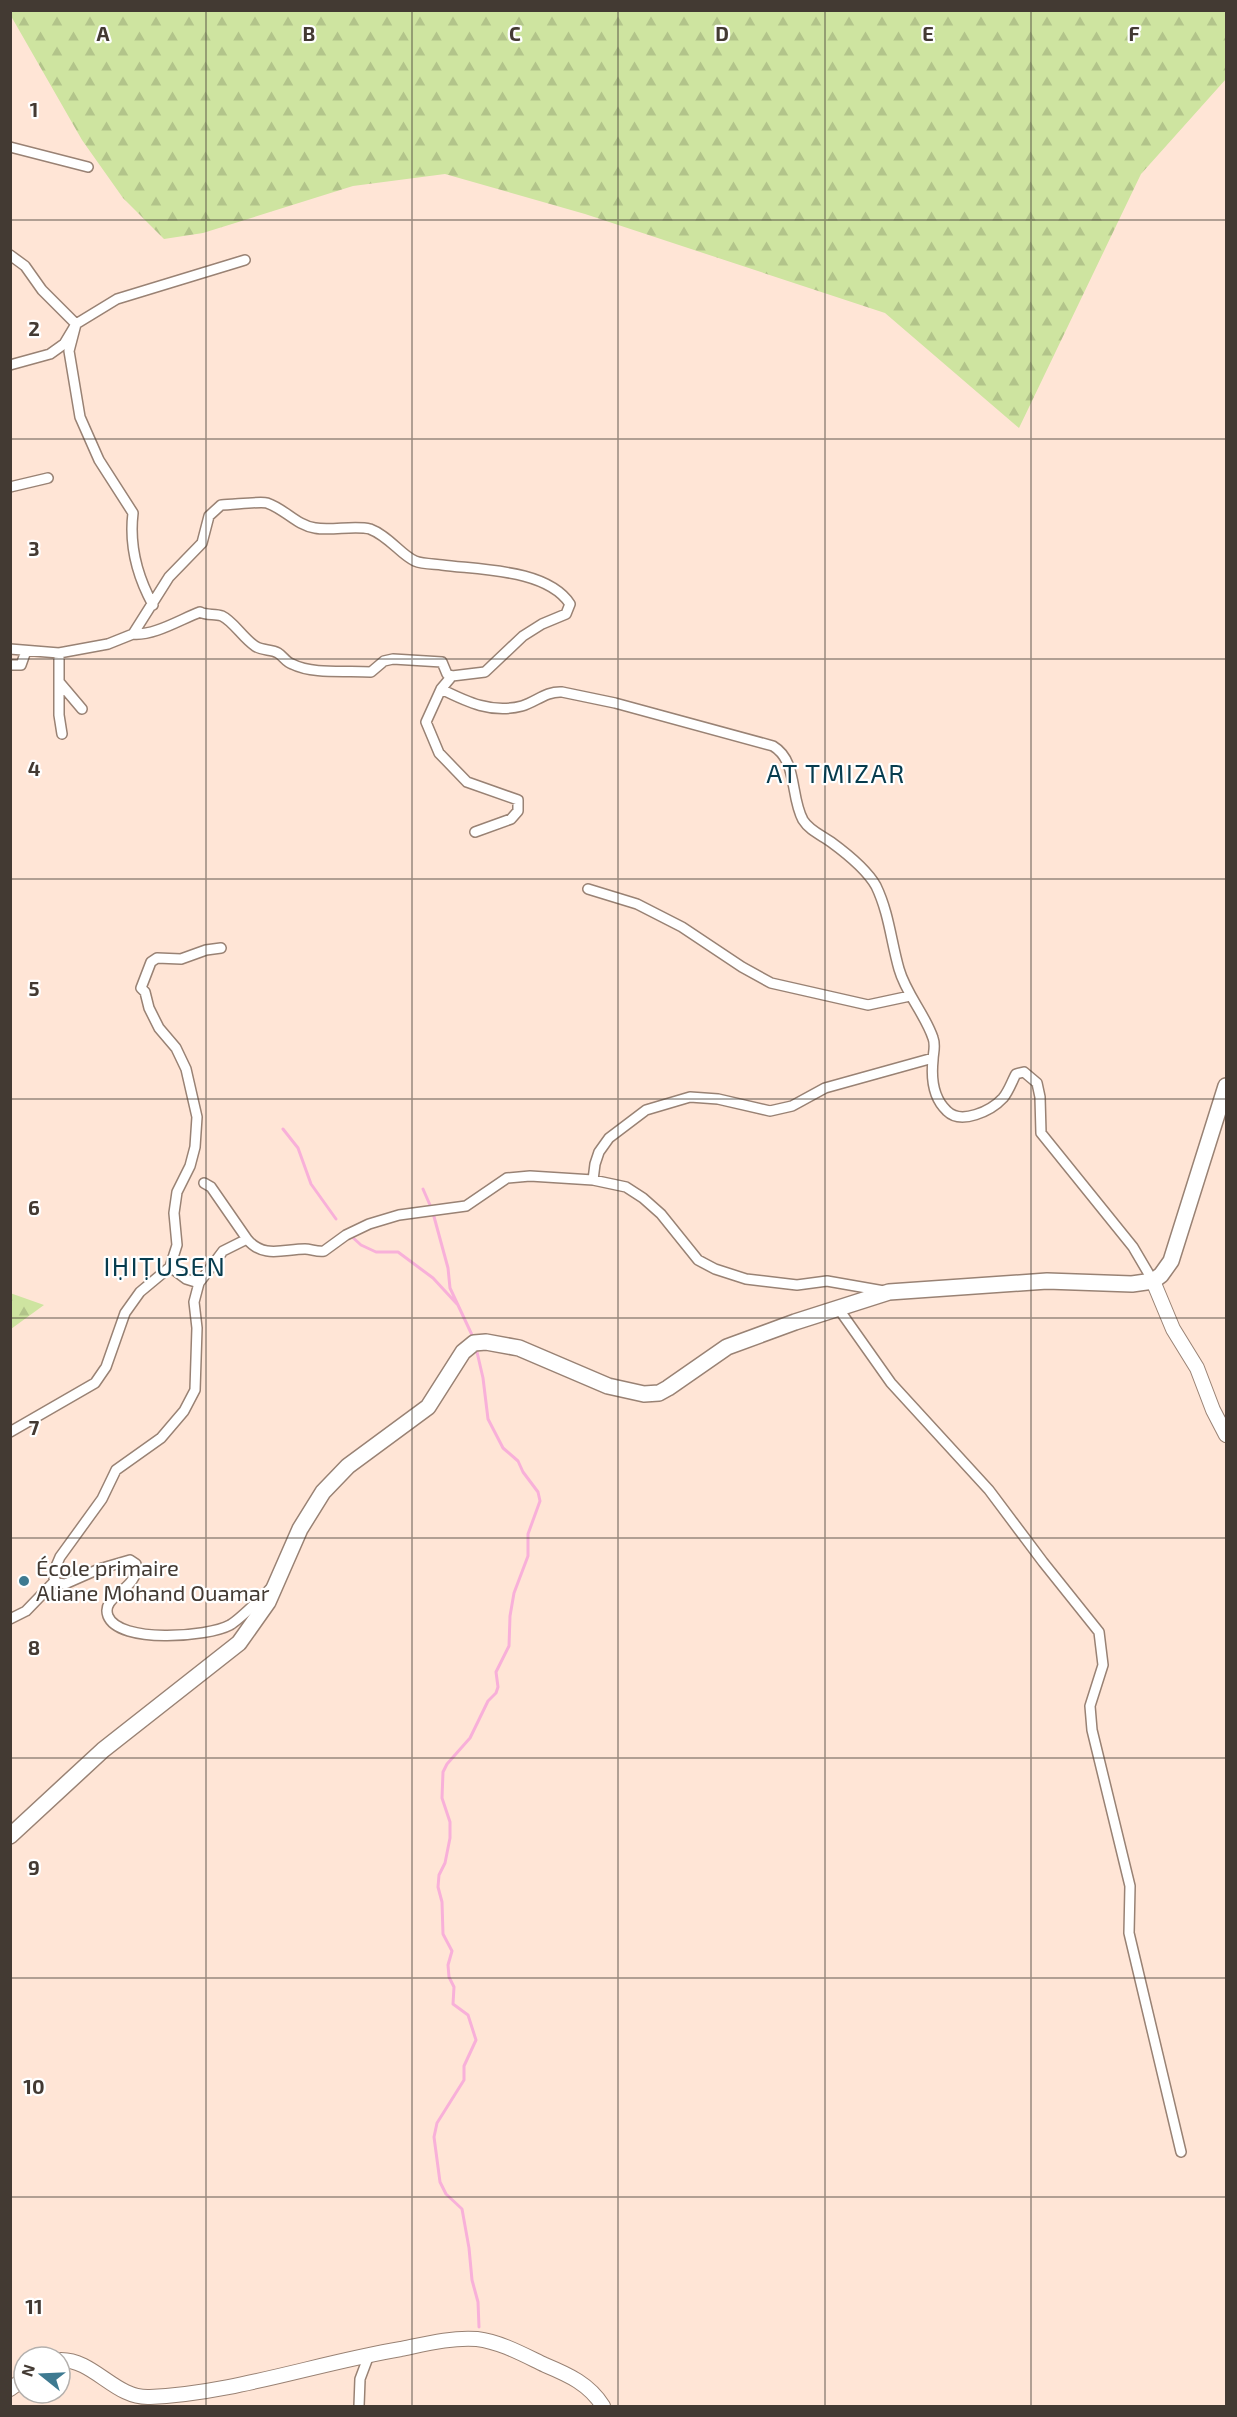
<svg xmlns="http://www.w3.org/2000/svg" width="1237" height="2417" viewBox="0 0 1237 2417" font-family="'Exo 2',sans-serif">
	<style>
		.forest { fill: url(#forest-firs) }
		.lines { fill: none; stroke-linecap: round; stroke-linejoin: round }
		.stream { stroke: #f8b0d9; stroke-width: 3 }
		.street-casing { stroke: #998274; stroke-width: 12 }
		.secondary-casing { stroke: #998274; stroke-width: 16 }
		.primary-casing { stroke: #998274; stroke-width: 18 }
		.street { stroke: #fff; stroke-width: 9 }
		.secondary { stroke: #fff; stroke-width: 14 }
		.primary { stroke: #fff; stroke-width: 15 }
		.grid { fill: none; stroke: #433a33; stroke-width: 1.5; stroke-opacity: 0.55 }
		.poi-dot { fill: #3e7a91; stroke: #fff; stroke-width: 2 }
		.labels { text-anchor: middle; stroke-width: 4.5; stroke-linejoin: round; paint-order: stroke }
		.poi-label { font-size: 22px; fill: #433a33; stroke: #fff; text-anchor: start }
		.quarter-label { font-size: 26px; letter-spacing: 1.5px; fill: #073c4e; stroke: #fff }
		.grid-label { font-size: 20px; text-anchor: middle; font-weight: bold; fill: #433a33; stroke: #fff; stroke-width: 4.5; stroke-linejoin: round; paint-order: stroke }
	</style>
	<defs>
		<pattern id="forest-firs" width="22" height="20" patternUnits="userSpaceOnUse" patternTransform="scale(1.5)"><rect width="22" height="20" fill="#cee4a0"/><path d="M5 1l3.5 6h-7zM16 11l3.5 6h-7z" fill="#b2c48a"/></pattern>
	</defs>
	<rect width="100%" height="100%" fill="#ffe5d6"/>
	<!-- forest -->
	<path class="forest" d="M 10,11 L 1226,11 L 1226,79 L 1141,174 L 1019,428 L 885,313 L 585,214 L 445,174 L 353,186 L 203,233 L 164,239 L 123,198 L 82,140 L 11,16 Z
		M 10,1293 L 44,1305 L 11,1329 L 10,1329 Z"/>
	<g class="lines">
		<!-- stream -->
		<path class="stream" d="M 283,1129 L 298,1148 L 311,1184 L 336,1219
			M 423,1189 L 430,1205
			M 433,1213 L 448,1268 L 450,1288 L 472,1335
			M 350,1235 L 361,1245 L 376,1252 L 398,1252 L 433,1278 L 457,1304
			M 477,1352 L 483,1378 L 488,1419 L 503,1448 L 518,1461 L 523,1472 L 538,1492 L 540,1501 L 528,1534 L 528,1556 L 514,1593 L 510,1616 L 509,1646 L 496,1672 L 498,1687 L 496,1693 L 488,1701 L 470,1738 L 447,1764 L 443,1772 L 442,1798 L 450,1822 L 450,1838 L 445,1863 L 439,1875 L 438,1887 L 442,1902 L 443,1934 L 452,1951 L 448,1965 L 449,1977 L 454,1987 L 453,2004 L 468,2015 L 476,2040 L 464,2066 L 464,2080 L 437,2123 L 434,2137 L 440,2182 L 446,2194 L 462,2209 L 469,2248 L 472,2280 L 478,2302 L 479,2327"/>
		<!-- street casing -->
		<g class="street-casing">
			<path id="street" d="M 10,147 L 88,167
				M 10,255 L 25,266 L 42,290 L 76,324 L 69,351 L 80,417 L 99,460 L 133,513 C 129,546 137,576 153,605
				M 10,365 L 50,354 L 64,344 L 76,324 L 117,299 L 245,260
				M 10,487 L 48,478
				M 133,634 C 154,636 181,619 200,612 C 207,616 215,613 222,616 C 233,621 243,638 255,646 C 262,651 271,649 278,653 C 283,656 286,662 292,664 C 314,675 347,670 371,672 L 384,661 L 393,659 L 442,662 L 447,674 L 452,676
				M 10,649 L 59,653 L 108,644 L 133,634 L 169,577 L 202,543 L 209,516 L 221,505 C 232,505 260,501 267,503 C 285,509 296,525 315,528 C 331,531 355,525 370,529 C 389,536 401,555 415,561 C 422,564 434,564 442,565 C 480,570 547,569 570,604 L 566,614 L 542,624 L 523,636 L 485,672 L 452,676 L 441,689 L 426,722 L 439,753 L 467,782 L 518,800 L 518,811 L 511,819 L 475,832
				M 59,653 L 59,715 L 62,734
				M 10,665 L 21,665 L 26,651
				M 60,683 L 82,709
				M 441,689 C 467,702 492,714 522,706 C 536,702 546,691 562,692 L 615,703 L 773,746 C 798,761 790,797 803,820 C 809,830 821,835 831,842 C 846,853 867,870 876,886 C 889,913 891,941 899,969 C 906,994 925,1014 933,1038 C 936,1046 933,1053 933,1060 C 931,1079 933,1098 947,1111 C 961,1125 991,1111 1003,1098 C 1009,1091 1012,1081 1016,1074 L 1024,1072 L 1037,1083 L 1040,1097 L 1041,1133 L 1133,1247 L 1153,1281
				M 588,889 L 637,904 L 682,927 L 742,967 L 771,983 L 868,1005 L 910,996
				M 221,948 L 206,950 L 181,959 L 157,958 L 151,962 L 141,988 L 145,992 L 149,1008 L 159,1028 L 176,1048 L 186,1069 L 197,1117 L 195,1147 L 190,1166 L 177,1192 L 174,1213 L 177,1245 L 170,1267 L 186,1279 L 199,1283 L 194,1302 L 197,1328 L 195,1390 L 184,1411 L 161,1438 L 116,1470 L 102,1499 L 60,1557 L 54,1571 L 54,1578 L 57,1583 L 65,1584 L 99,1569 L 130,1560 L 136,1564 C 140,1590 100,1595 108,1616 C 119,1644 208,1637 230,1625 C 240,1619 262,1597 271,1588
				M 204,1183 L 211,1187 L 247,1239
				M 199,1283 L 223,1251 L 247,1239 C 263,1259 284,1249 305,1249 C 311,1249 317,1252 324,1251 L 346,1235 L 369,1224 L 399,1215 L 466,1206 L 507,1178 L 530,1176 L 593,1180
				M 884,1291 L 827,1281 L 797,1285 L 746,1279 L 715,1269 L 698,1260 L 661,1214 L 643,1198 L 626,1187 L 593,1180 L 595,1164 L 599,1152 L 609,1138 L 646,1110 L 690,1097 L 718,1099 L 770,1111 L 792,1106 L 825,1088 L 933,1058
				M 838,1308 L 891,1383 L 989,1490 L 1043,1562 L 1099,1632 L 1103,1665 L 1090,1706 L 1092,1730 L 1130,1886 L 1129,1933 L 1181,2152
				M 10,1432 L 95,1383 L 106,1367 L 125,1313 L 140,1292 L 170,1267
				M 10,1619 L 26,1611 L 55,1581
				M 359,2406 L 360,2379 L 369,2355"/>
		</g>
		<!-- secondary casing -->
		<g class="secondary-casing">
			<path id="secondary" d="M 1153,1281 L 1173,1329 L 1197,1368 L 1213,1410 L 1226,1435
				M 60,2360 C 94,2359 115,2399 150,2397 C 235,2393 317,2363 401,2349 C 425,2344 452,2337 477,2339 C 501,2342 524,2355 545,2365 C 569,2375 589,2384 603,2406
				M 10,2389 L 24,2379"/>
		</g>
		<!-- primary casing -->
		<g class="primary-casing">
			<path id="primary" d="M 10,1836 L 103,1750 L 239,1643 L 268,1602 L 300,1529 L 323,1492 L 348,1466 L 428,1407 L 463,1352 L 474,1343 L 486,1342 L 519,1348 L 608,1386 L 644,1394 L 659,1393 L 668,1388 L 727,1347 L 795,1322 L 889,1292 L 1047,1281 L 1132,1284 L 1153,1281 L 1161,1275 L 1171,1261 L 1226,1086"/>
		</g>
		<!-- street -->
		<use href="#street" class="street"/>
		<!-- secondary -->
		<use href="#secondary" class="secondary"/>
		<!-- primary -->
		<use href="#primary" class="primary"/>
	</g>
	<!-- grid -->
	<path class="grid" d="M 206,10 L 206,2406M 412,10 L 412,2406M 618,10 L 618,2406M 825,10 L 825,2406M 1031,10 L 1031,2406M 10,220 L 1226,220M 10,439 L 1226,439M 10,659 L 1226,659M 10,879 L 1226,879M 10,1099 L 1226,1099M 10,1318 L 1226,1318M 10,1538 L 1226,1538M 10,1758 L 1226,1758M 10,1978 L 1226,1978M 10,2197 L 1226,2197"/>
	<!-- markers -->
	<circle class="poi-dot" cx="24" cy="1581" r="6"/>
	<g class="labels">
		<!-- poi labels -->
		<g class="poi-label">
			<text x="36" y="1576">École primaire<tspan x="36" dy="25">Aliane Mohand Ouamar</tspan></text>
		</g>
		<!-- quarter labels -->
		<g class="quarter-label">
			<text x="836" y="783">AT TMIZAR</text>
			<text x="165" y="1276">IḤIṬUSEN</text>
		</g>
	</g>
	<g class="grid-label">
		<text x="103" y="41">A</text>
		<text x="309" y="41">B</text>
		<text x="515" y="41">C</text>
		<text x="722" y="41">D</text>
		<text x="928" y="41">E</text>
		<text x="1134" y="41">F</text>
		<text x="34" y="117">1</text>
		<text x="34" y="336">2</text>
		<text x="34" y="556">3</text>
		<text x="34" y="776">4</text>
		<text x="34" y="996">5</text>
		<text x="34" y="1215">6</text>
		<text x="34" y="1435">7</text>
		<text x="34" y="1655">8</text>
		<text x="34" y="1875">9</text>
		<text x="34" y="2094">10</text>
		<text x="34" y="2314">11</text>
	</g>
	<!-- border -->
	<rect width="1237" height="2417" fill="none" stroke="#433a33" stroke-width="24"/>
	<!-- north arrow -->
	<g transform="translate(42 2375) rotate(288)"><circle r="28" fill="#ffffff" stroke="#b4b0ad" stroke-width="1.5"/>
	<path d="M0-4.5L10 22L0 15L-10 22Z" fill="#3e7a91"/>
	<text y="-9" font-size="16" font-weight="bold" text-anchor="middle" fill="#433a33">N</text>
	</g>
</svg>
